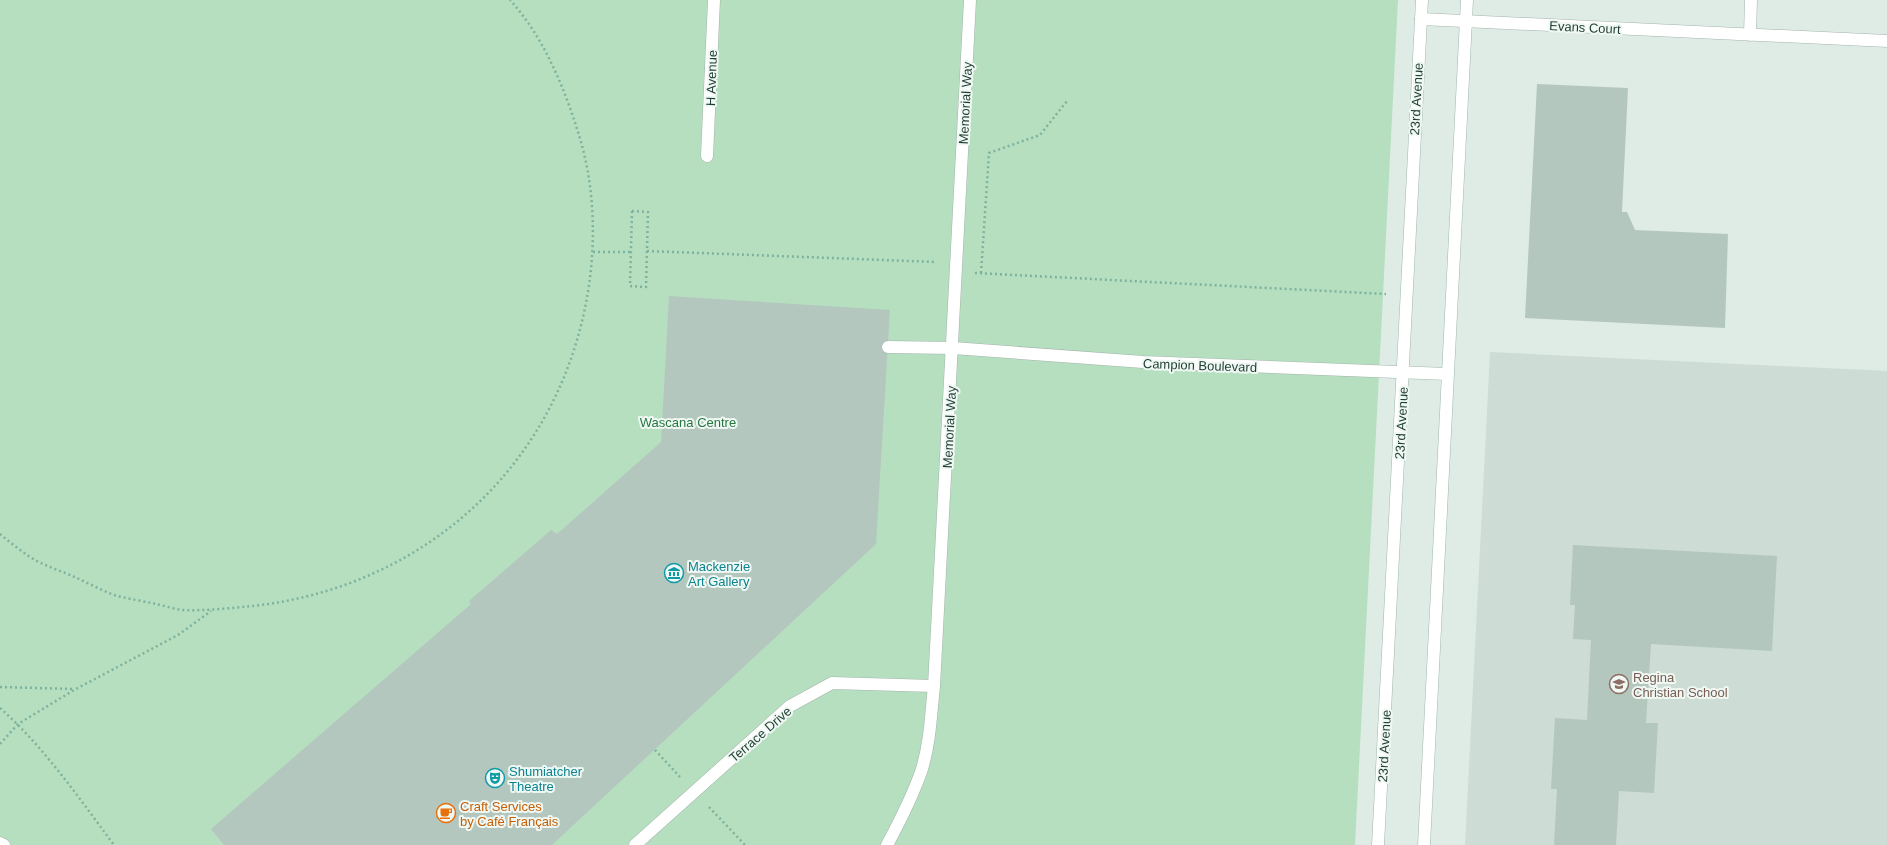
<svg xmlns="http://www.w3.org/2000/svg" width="1887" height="845" viewBox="0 0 1887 845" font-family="Arial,sans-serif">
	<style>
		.built { fill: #cddcd4 }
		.green { fill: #b6dfbf }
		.building { fill: #b4c7be }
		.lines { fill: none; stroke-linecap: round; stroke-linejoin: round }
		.service-casing { stroke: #a2b4ac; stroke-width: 13 }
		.minor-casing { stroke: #a2b4ac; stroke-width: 13 }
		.secondary-casing { stroke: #9db8ad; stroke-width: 13 }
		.path { stroke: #7db29e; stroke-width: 2.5; stroke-dasharray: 2 3; stroke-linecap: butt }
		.service { stroke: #fff; stroke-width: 12 }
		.minor { stroke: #fff; stroke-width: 12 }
		.secondary { stroke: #fff; stroke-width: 12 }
		.labels { text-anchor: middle; stroke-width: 4; stroke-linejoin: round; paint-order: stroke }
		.street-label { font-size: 13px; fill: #1f3d33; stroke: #f0f8f4 }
		.park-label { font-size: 13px; fill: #267740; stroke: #f0f8f4 }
		.culture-label { font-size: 13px; fill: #0d838f; stroke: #f0f8f4; text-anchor: start }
		.education-label { font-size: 13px; fill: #785e54; stroke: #f0f8f4; text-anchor: start }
		.food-label { font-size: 13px; fill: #c56008; stroke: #f0f8f4; text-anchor: start }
	</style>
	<rect width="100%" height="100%" fill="#dfece5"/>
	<!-- built -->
	<path class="built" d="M 1490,352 L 1887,371 L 1887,845 L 1465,845 Z"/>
	<!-- green -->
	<path class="green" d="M 0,0 L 1398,0 L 1355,845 L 0,845 Z"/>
	<!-- building -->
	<path class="building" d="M 1537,84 L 1628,88 L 1622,212 L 1627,212 L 1635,230 L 1728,234 L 1725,328 L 1525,318 Z
		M 669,296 L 890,310 L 876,544 L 552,845 L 224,845 L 211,829 L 471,604 L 469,601 L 551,530 L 557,534 L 661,442 Z
		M 1573,545 L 1777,556 L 1772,651 L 1651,644 L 1646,723 L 1658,723 L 1654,793 L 1619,791 L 1616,845 L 1554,845 L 1557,789 L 1551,789 L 1555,718 L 1587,720 L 1591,640 L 1573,639 L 1575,605 L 1570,605 Z"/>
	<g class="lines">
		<!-- service casing -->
		<g class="service-casing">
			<path id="service" d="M 707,156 L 714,0
				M 888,347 L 953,348 L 1143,362 L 1447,374
				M 635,845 L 790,706 L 832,683 L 934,686"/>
		</g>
		<!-- minor casing -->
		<g class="minor-casing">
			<path id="minor" d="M 1421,19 L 1887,41
				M 1750,35 L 1751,0
				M 0,843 L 4,845
				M 887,845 C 900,821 912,797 921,772 C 930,745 931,714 934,686 L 970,0"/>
		</g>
		<!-- secondary casing -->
		<g class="secondary-casing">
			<path id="secondary" d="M 1378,845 L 1422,0
				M 1424,845 L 1467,0"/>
		</g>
		<!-- path -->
		<path class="path" d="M 632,211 L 648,212 L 646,287 L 630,286 Z
			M 647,251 L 936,262
			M 593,252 L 631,252
			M 975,273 L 1386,294
			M 981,273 L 989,153 L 1040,135 L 1067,101
			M 0,534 C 11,543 23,553 35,560 C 46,566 58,570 70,575 C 84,581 99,589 114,595 C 128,599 143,601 156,604 C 165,606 174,609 183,610 C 206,611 230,608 253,606 C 431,586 567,457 590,278 C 596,228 593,177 577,129 C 563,84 542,35 510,0
			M 0,687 L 74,689
			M 0,708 C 44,747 79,798 114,845
			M 0,744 L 18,724 L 74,690 L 178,635 L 211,611
			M 655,750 L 680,777
			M 709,807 L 745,845"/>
		<!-- service -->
		<use href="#service" class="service"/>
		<!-- minor -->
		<use href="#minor" class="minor"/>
		<!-- secondary -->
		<use href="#secondary" class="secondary"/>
	</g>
	<!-- icons -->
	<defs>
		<g id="museum-ring" transform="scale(1)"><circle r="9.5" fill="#f0f8f4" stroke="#0f9aa8" stroke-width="1.5"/><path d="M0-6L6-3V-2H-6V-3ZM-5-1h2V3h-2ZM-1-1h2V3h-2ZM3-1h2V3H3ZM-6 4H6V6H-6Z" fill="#0f9aa8"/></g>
		<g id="school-ring" transform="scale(1)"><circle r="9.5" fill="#f0f8f4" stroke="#8d6e63" stroke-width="1.5"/><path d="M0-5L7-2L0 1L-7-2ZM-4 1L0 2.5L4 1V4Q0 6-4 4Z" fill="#8d6e63"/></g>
		<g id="theatre-ring" transform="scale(1)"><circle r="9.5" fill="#f0f8f4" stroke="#0f9aa8" stroke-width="1.5"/><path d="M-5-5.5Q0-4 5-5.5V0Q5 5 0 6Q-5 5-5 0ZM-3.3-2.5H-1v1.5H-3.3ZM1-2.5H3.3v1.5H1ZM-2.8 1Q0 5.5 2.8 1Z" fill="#0f9aa8"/></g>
		<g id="cafe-ring" transform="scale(1)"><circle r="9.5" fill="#f0f8f4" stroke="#e8710a" stroke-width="1.5"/><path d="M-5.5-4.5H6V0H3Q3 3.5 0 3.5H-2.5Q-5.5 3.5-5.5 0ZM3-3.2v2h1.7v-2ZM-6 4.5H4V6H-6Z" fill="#e8710a"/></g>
	</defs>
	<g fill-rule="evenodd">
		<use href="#museum-ring" x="674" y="573"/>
		<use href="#school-ring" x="1619" y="684"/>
		<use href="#theatre-ring" x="495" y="778"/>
		<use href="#cafe-ring" x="446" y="813"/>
	</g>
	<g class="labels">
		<!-- street labels -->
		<g class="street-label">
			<text transform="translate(1585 27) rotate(3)" y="5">Evans Court</text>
			<text transform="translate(711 78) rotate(-88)" y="5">H Avenue</text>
			<text transform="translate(1416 99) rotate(-87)" y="5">23rd Avenue</text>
			<text transform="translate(965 103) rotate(-87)" y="5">Memorial Way</text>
			<text transform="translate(1200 365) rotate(2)" y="5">Campion Boulevard</text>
			<text transform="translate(1401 423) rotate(-87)" y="5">23rd Avenue</text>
			<text transform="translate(949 427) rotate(-87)" y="5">Memorial Way</text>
			<text transform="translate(760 734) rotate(-41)" y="5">Terrace Drive</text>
			<text transform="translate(1384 746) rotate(-87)" y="5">23rd Avenue</text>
		</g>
		<!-- park labels -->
		<g class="park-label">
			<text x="688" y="427">Wascana Centre</text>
		</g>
		<!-- culture labels -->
		<g class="culture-label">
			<text x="688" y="571">Mackenzie<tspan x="688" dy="15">Art Gallery</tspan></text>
			<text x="509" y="776">Shumiatcher<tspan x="509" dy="15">Theatre</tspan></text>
		</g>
		<!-- education labels -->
		<g class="education-label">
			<text x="1633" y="682">Regina<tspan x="1633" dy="15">Christian School</tspan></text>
		</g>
		<!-- food labels -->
		<g class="food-label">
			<text x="460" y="811">Craft Services<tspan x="460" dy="15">by Café Français</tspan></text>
		</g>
	</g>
</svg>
